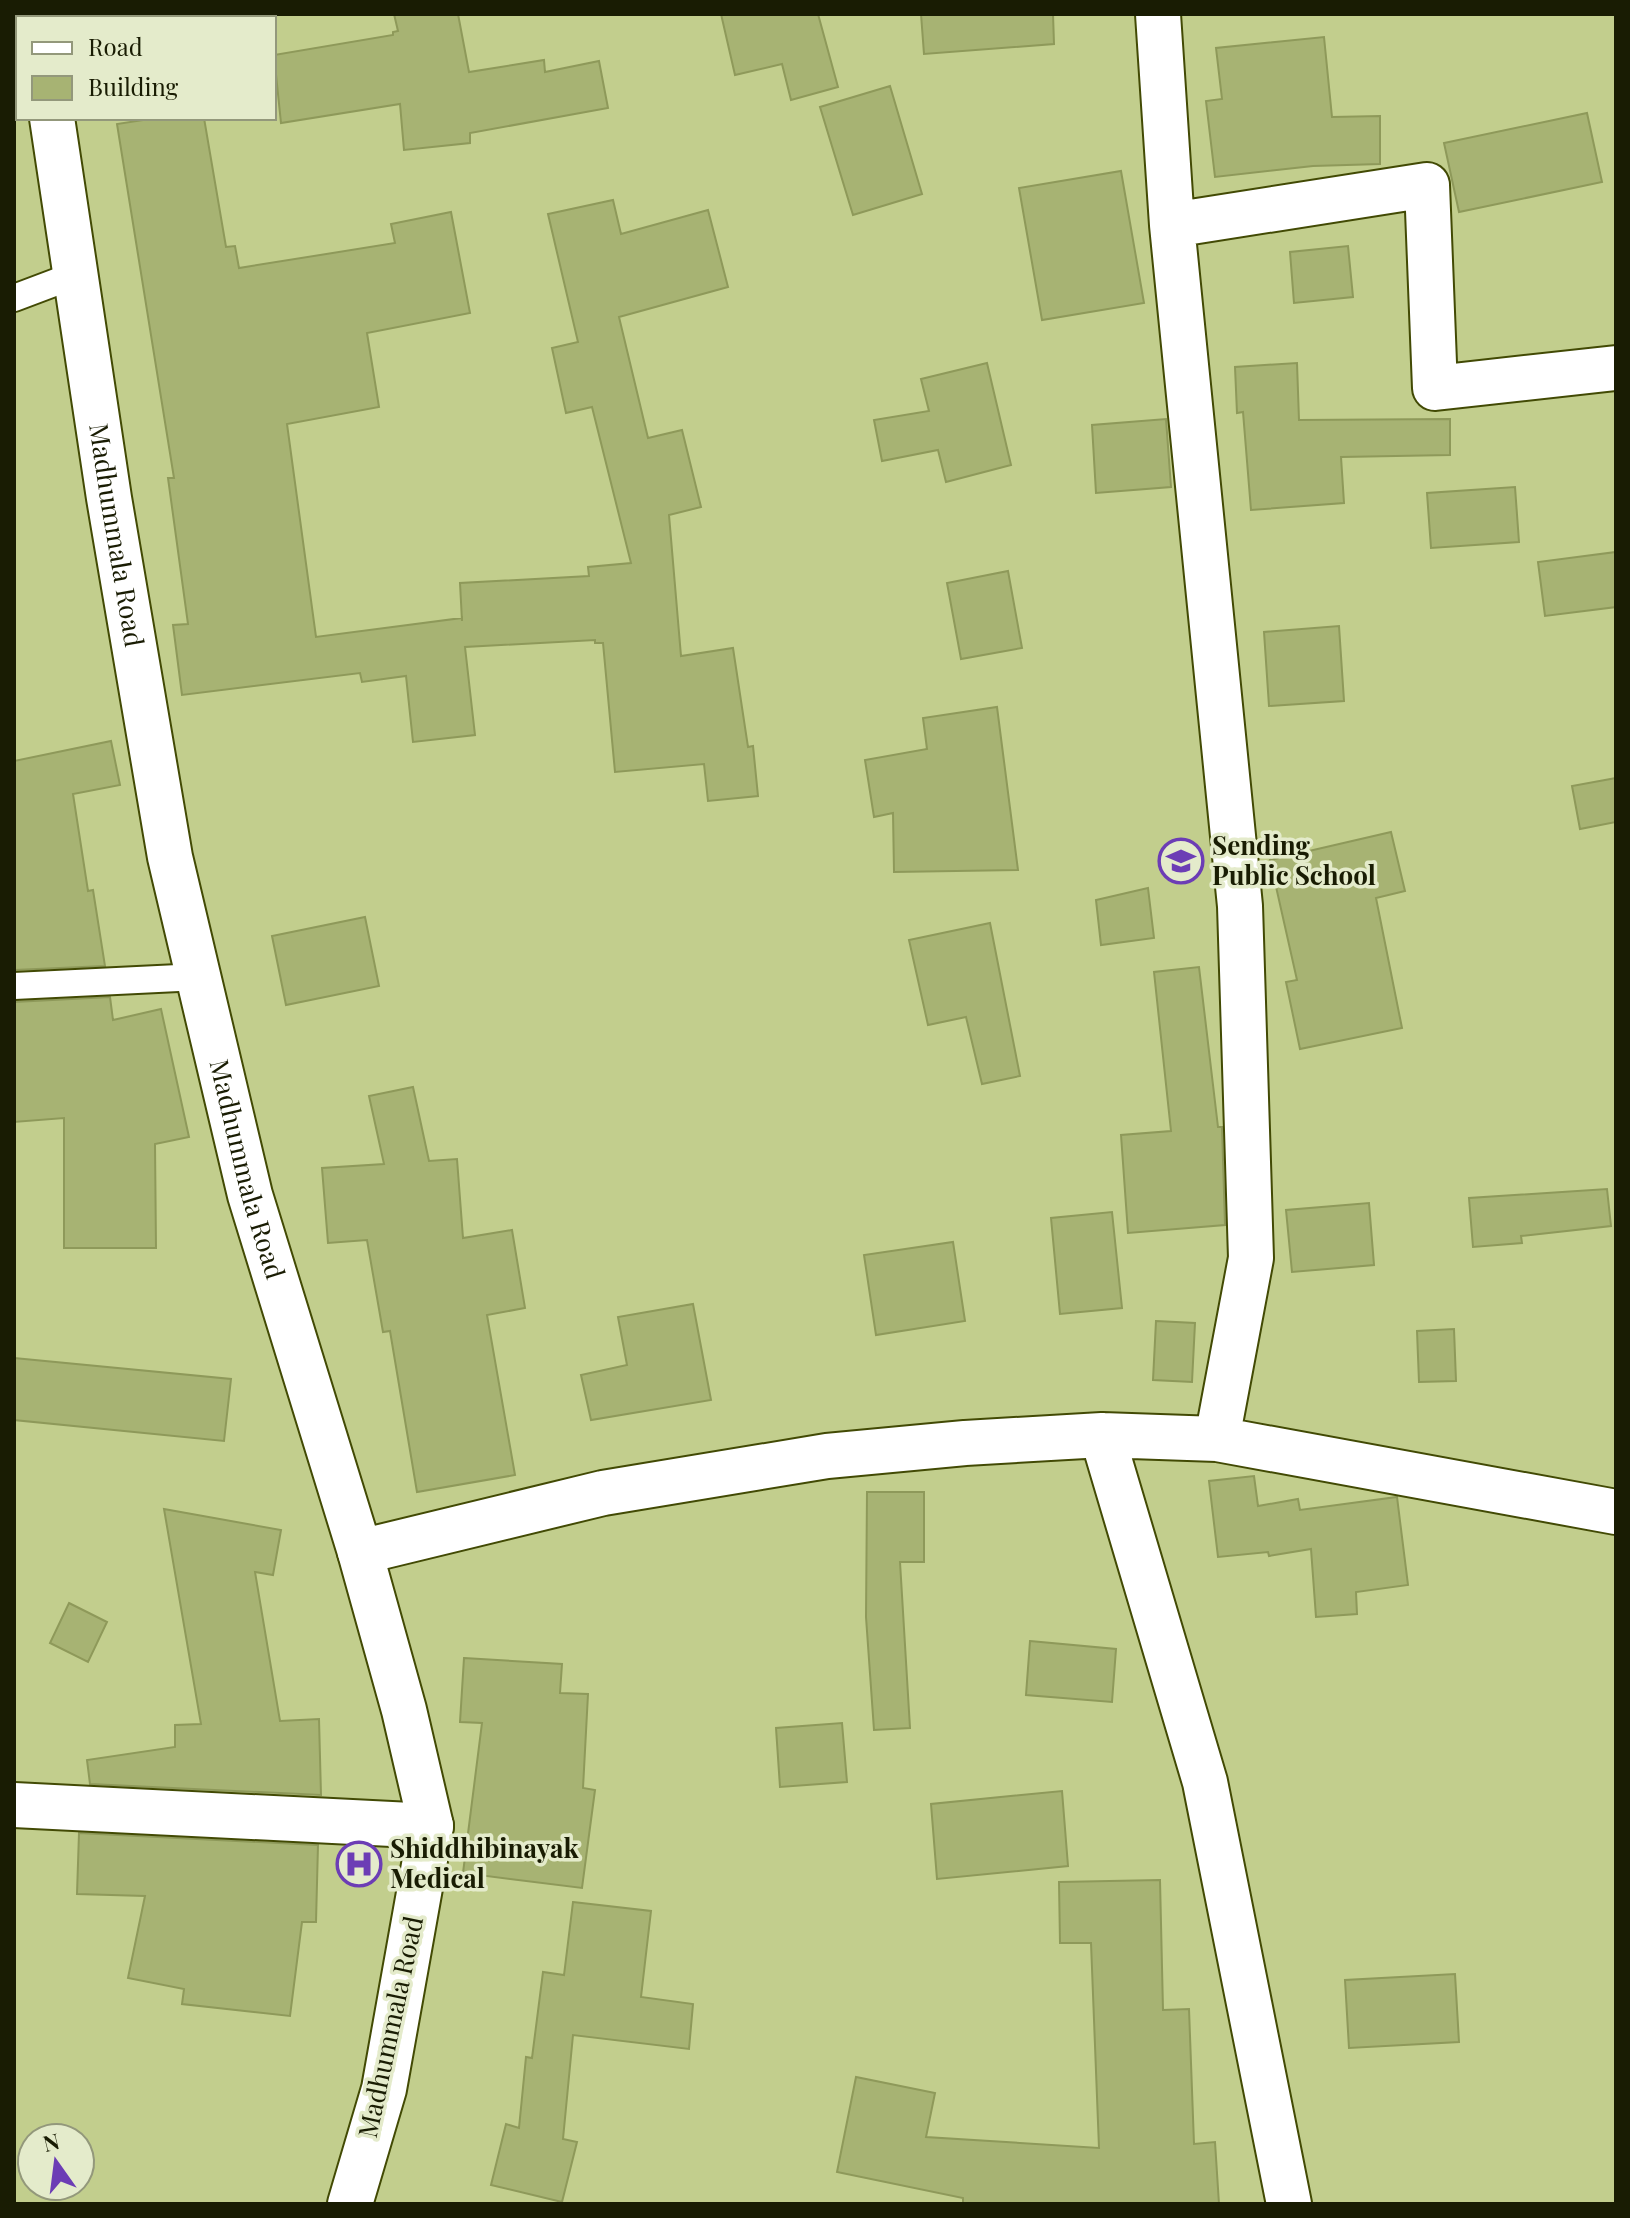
<svg xmlns="http://www.w3.org/2000/svg" width="1630" height="2218" viewBox="0 0 1630 2218" font-family="'Playfair Display',serif">
	<style>
		.building { fill: #a7b373; stroke: #8e995a; stroke-width: 2 }
		.lines { fill: none; stroke-linecap: round; stroke-linejoin: round }
		.service-casing { stroke: #424a04; stroke-width: 30 }
		.minor-casing { stroke: #424a04; stroke-width: 48 }
		.tertiary-casing { stroke: #424a04; stroke-width: 48 }
		.service { stroke: #fff; stroke-width: 26 }
		.minor { stroke: #fff; stroke-width: 44 }
		.tertiary { stroke: #fff; stroke-width: 44 }
		.labels { text-anchor: middle; stroke-width: 7; stroke-linejoin: round; paint-order: stroke }
		.street-label { font-size: 26px; fill: #191c03; stroke: #e4ebcb }
		.poi-label { font-size: 26px; font-weight: bold; fill: #191c03; stroke: #e4ebcb; text-anchor: start }
	</style>
	<rect width="100%" height="100%" fill="#c2ce8d"/>
	<!-- building -->
	<path class="building" d="M 394,14 L 458,14 L 469,72 L 544,60 L 545,72 L 599,61 L 608,108 L 470,133 L 470,143 L 404,150 L 400,104 L 281,123 L 274,55 L 393,35 L 393,32 L 398,31 Z
		M 721,14 L 818,14 L 838,87 L 791,100 L 782,64 L 735,75 Z
		M 921,14 L 1053,14 L 1054,44 L 924,54 Z
		M 1324,37 L 1332,117 L 1380,116 L 1380,164 L 1313,166 L 1215,177 L 1206,101 L 1222,99 L 1216,48 Z
		M 890,86 L 922,194 L 853,215 L 820,107 Z
		M 1587,113 L 1602,182 L 1459,212 L 1444,143 Z
		M 156,118 L 204,118 L 226,247 L 235,246 L 239,268 L 395,243 L 391,224 L 451,212 L 470,313 L 367,333 L 379,407 L 287,424 L 316,637 L 462,618 L 462,621 L 460,583 L 589,576 L 588,567 L 631,563 L 592,407 L 566,413 L 552,348 L 578,342 L 548,214 L 613,200 L 621,234 L 708,210 L 728,287 L 619,317 L 648,438 L 682,430 L 701,507 L 669,515 L 681,656 L 733,648 L 748,747 L 753,746 L 758,796 L 708,801 L 704,764 L 615,772 L 603,643 L 595,643 L 595,640 L 465,647 L 475,735 L 413,742 L 406,676 L 362,682 L 360,673 L 182,695 L 173,625 L 188,624 L 168,478 L 174,478 L 117,124 Z
		M 1121,171 L 1144,303 L 1042,320 L 1019,188 Z
		M 1348,246 L 1353,297 L 1294,303 L 1290,252 Z
		M 987,363 L 1011,465 L 946,482 L 938,450 L 882,461 L 874,420 L 929,411 L 921,379 Z
		M 1297,363 L 1299,420 L 1450,419 L 1450,455 L 1341,457 L 1344,503 L 1251,510 L 1243,412 L 1237,413 L 1235,367 Z
		M 1166,419 L 1171,487 L 1096,493 L 1092,425 Z
		M 1515,487 L 1519,542 L 1431,548 L 1427,493 Z
		M 1616,552 L 1616,607 L 1545,616 L 1538,562 Z
		M 1008,571 L 1022,648 L 961,659 L 947,583 Z
		M 1339,626 L 1344,701 L 1269,706 L 1264,632 Z
		M 997,707 L 1018,870 L 894,872 L 893,813 L 874,817 L 865,760 L 927,749 L 923,718 Z
		M 111,741 L 120,785 L 73,794 L 88,891 L 93,890 L 105,966 L 14,970 L 14,761 Z
		M 1616,778 L 1616,822 L 1580,829 L 1572,786 Z
		M 1391,832 L 1405,891 L 1376,898 L 1402,1028 L 1300,1049 L 1286,982 L 1297,980 L 1270,860 Z
		M 1148,888 L 1154,938 L 1101,945 L 1096,900 Z
		M 365,917 L 379,986 L 286,1005 L 272,936 Z
		M 990,923 L 1020,1076 L 982,1084 L 966,1017 L 928,1025 L 909,940 Z
		M 1199,967 L 1218,1127 L 1222,1127 L 1225,1225 L 1128,1233 L 1121,1135 L 1171,1131 L 1154,972 Z
		M 110,997 L 113,1020 L 161,1009 L 189,1137 L 155,1144 L 156,1248 L 64,1248 L 64,1118 L 14,1122 L 14,1002 Z
		M 413,1087 L 429,1161 L 457,1159 L 463,1238 L 512,1230 L 525,1308 L 487,1315 L 515,1475 L 417,1492 L 390,1331 L 383,1332 L 367,1240 L 328,1243 L 322,1168 L 384,1164 L 369,1096 Z
		M 1607,1189 L 1611,1226 L 1521,1236 L 1522,1243 L 1473,1247 L 1469,1198 Z
		M 1369,1203 L 1374,1265 L 1292,1272 L 1286,1210 Z
		M 1112,1212 L 1122,1308 L 1060,1314 L 1051,1218 Z
		M 953,1242 L 965,1321 L 876,1335 L 864,1255 Z
		M 693,1304 L 711,1400 L 591,1420 L 581,1375 L 627,1365 L 618,1317 Z
		M 1156,1321 L 1195,1323 L 1192,1382 L 1153,1380 Z
		M 1454,1329 L 1456,1381 L 1419,1382 L 1417,1331 Z
		M 14,1358 L 231,1379 L 224,1441 L 14,1420 Z
		M 1254,1476 L 1258,1506 L 1298,1499 L 1300,1510 L 1397,1497 L 1408,1585 L 1356,1592 L 1357,1614 L 1316,1617 L 1311,1549 L 1269,1556 L 1268,1552 L 1218,1557 L 1209,1481 Z
		M 867,1492 L 924,1492 L 924,1562 L 900,1562 L 910,1728 L 874,1730 L 866,1617 Z
		M 164,1509 L 281,1530 L 273,1575 L 255,1572 L 280,1721 L 319,1719 L 321,1795 L 90,1784 L 87,1760 L 175,1747 L 175,1725 L 201,1724 Z
		M 69,1603 L 107,1622 L 88,1662 L 50,1643 Z
		M 1030,1641 L 1116,1649 L 1112,1702 L 1026,1695 Z
		M 464,1658 L 562,1664 L 560,1693 L 588,1694 L 583,1788 L 595,1790 L 582,1888 L 463,1873 L 482,1723 L 460,1722 Z
		M 842,1723 L 847,1782 L 780,1787 L 776,1728 Z
		M 1062,1791 L 1068,1866 L 937,1879 L 931,1804 Z
		M 79,1833 L 318,1845 L 316,1922 L 302,1922 L 290,2016 L 182,2004 L 184,1989 L 128,1978 L 145,1896 L 77,1894 Z
		M 1160,1880 L 1163,2010 L 1189,2009 L 1194,2144 L 1215,2142 L 1219,2204 L 963,2204 L 963,2198 L 837,2172 L 856,2077 L 935,2093 L 926,2137 L 1099,2148 L 1091,1943 L 1060,1943 L 1059,1882 Z
		M 573,1902 L 651,1911 L 641,1997 L 693,2004 L 689,2049 L 573,2035 L 563,2139 L 577,2142 L 562,2202 L 491,2185 L 506,2124 L 519,2128 L 526,2057 L 532,2058 L 543,1972 L 564,1975 Z
		M 1455,1974 L 1459,2042 L 1349,2048 L 1345,1980 Z"/>
	<g class="lines">
		<!-- service casing -->
		<g class="service-casing">
			<path id="service" d="M 14,298 L 75,275
				M 14,986 L 199,977"/>
		</g>
		<!-- minor casing -->
		<g class="minor-casing">
			<path id="minor" d="M 1158,14 L 1172,225 L 1240,906 L 1251,1258 L 1217,1439
				M 1172,225 L 1427,185 L 1435,388 L 1616,368
				M 1102,1435 L 1205,1782 L 1289,2204
				M 360,1552 L 603,1493 L 827,1456 L 965,1443 L 1102,1435 L 1217,1439 L 1616,1512
				M 14,1805 L 431,1826"/>
		</g>
		<!-- tertiary casing -->
		<g class="tertiary-casing">
			<g id="tertiary">
				<path d="M 37,14 L 38,18"/>
				<path id="s1" d="M 52,118 L 109,498 L 170,857 L 250,1195 L 360,1552 L 404,1710 L 431,1826 L 384,2089 L 350,2204"/>
			</g>
		</g>
		<!-- service -->
		<use href="#service" class="service"/>
		<!-- minor -->
		<use href="#minor" class="minor"/>
		<!-- tertiary -->
		<use href="#tertiary" class="tertiary"/>
	</g>
	<!-- icons -->
	<defs>
		<g id="school-ring" transform="scale(2.3)"><circle r="9.5" fill="#e4ebcb" stroke="#6c3db5" stroke-width="1.5"/><path d="M0-5L7-2L0 1L-7-2ZM-4 1L0 2.5L4 1V4Q0 6-4 4Z" fill="#6c3db5"/></g>
		<g id="hospital-ring" transform="scale(2.3)"><circle r="9.5" fill="#e4ebcb" stroke="#6c3db5" stroke-width="1.5"/><path d="M-5-5h3v3.5h4V-5h3V5h-3V1.5h-4V5h-3Z" fill="#6c3db5"/></g>
	</defs>
	<g fill-rule="evenodd">
		<use href="#school-ring" x="1181" y="861"/>
		<use href="#hospital-ring" x="359" y="1864"/>
	</g>
	<g class="labels">
		<!-- street labels -->
		<g class="street-label">
			<text dy="9" stroke="none"><textPath href="#s1" startOffset="422">Madhummala Road</textPath></text>
			<text dy="9" stroke="none"><textPath href="#s1" startOffset="1070">Madhummala Road</textPath></text>
			<text transform="translate(391 2027) rotate(-78)" y="9">Madhummala Road</text>
		</g>
		<!-- poi labels -->
		<g class="poi-label">
			<text x="1212" y="855">Sending<tspan x="1212" dy="30">Public School</tspan></text>
			<text x="390" y="1858">Shiddhibinayak<tspan x="390" dy="30">Medical</tspan></text>
		</g>
	</g>
	<!-- border -->
	<rect width="1630" height="2218" fill="none" stroke="#191c03" stroke-width="32"/>
	<!-- legend -->
	<rect x="16" y="16" width="260" height="104" fill="#e4ebcb" stroke="#93987b" stroke-width="2"/>
	<rect x="32" y="42" width="40" height="12" fill="#ffffff" stroke="#93987b" stroke-width="2"/>
	<text x="88" y="56" font-size="24" fill="#191c03">Road</text>
	<rect x="32" y="76" width="40" height="24" fill="#a7b373" stroke="#93987b" stroke-width="2"/>
	<text x="88" y="96" font-size="24" fill="#191c03">Building</text>
	<!-- north arrow -->
	<g transform="translate(56 2162) rotate(346)"><circle r="38" fill="#e4ebcb" stroke="#93987b" stroke-width="2"/>
	<path d="M0-6L14 30L0 20L-14 30Z" fill="#6c3db5"/>
	<text y="-12" font-size="22" font-weight="bold" text-anchor="middle" fill="#191c03">N</text>
	</g>
</svg>
